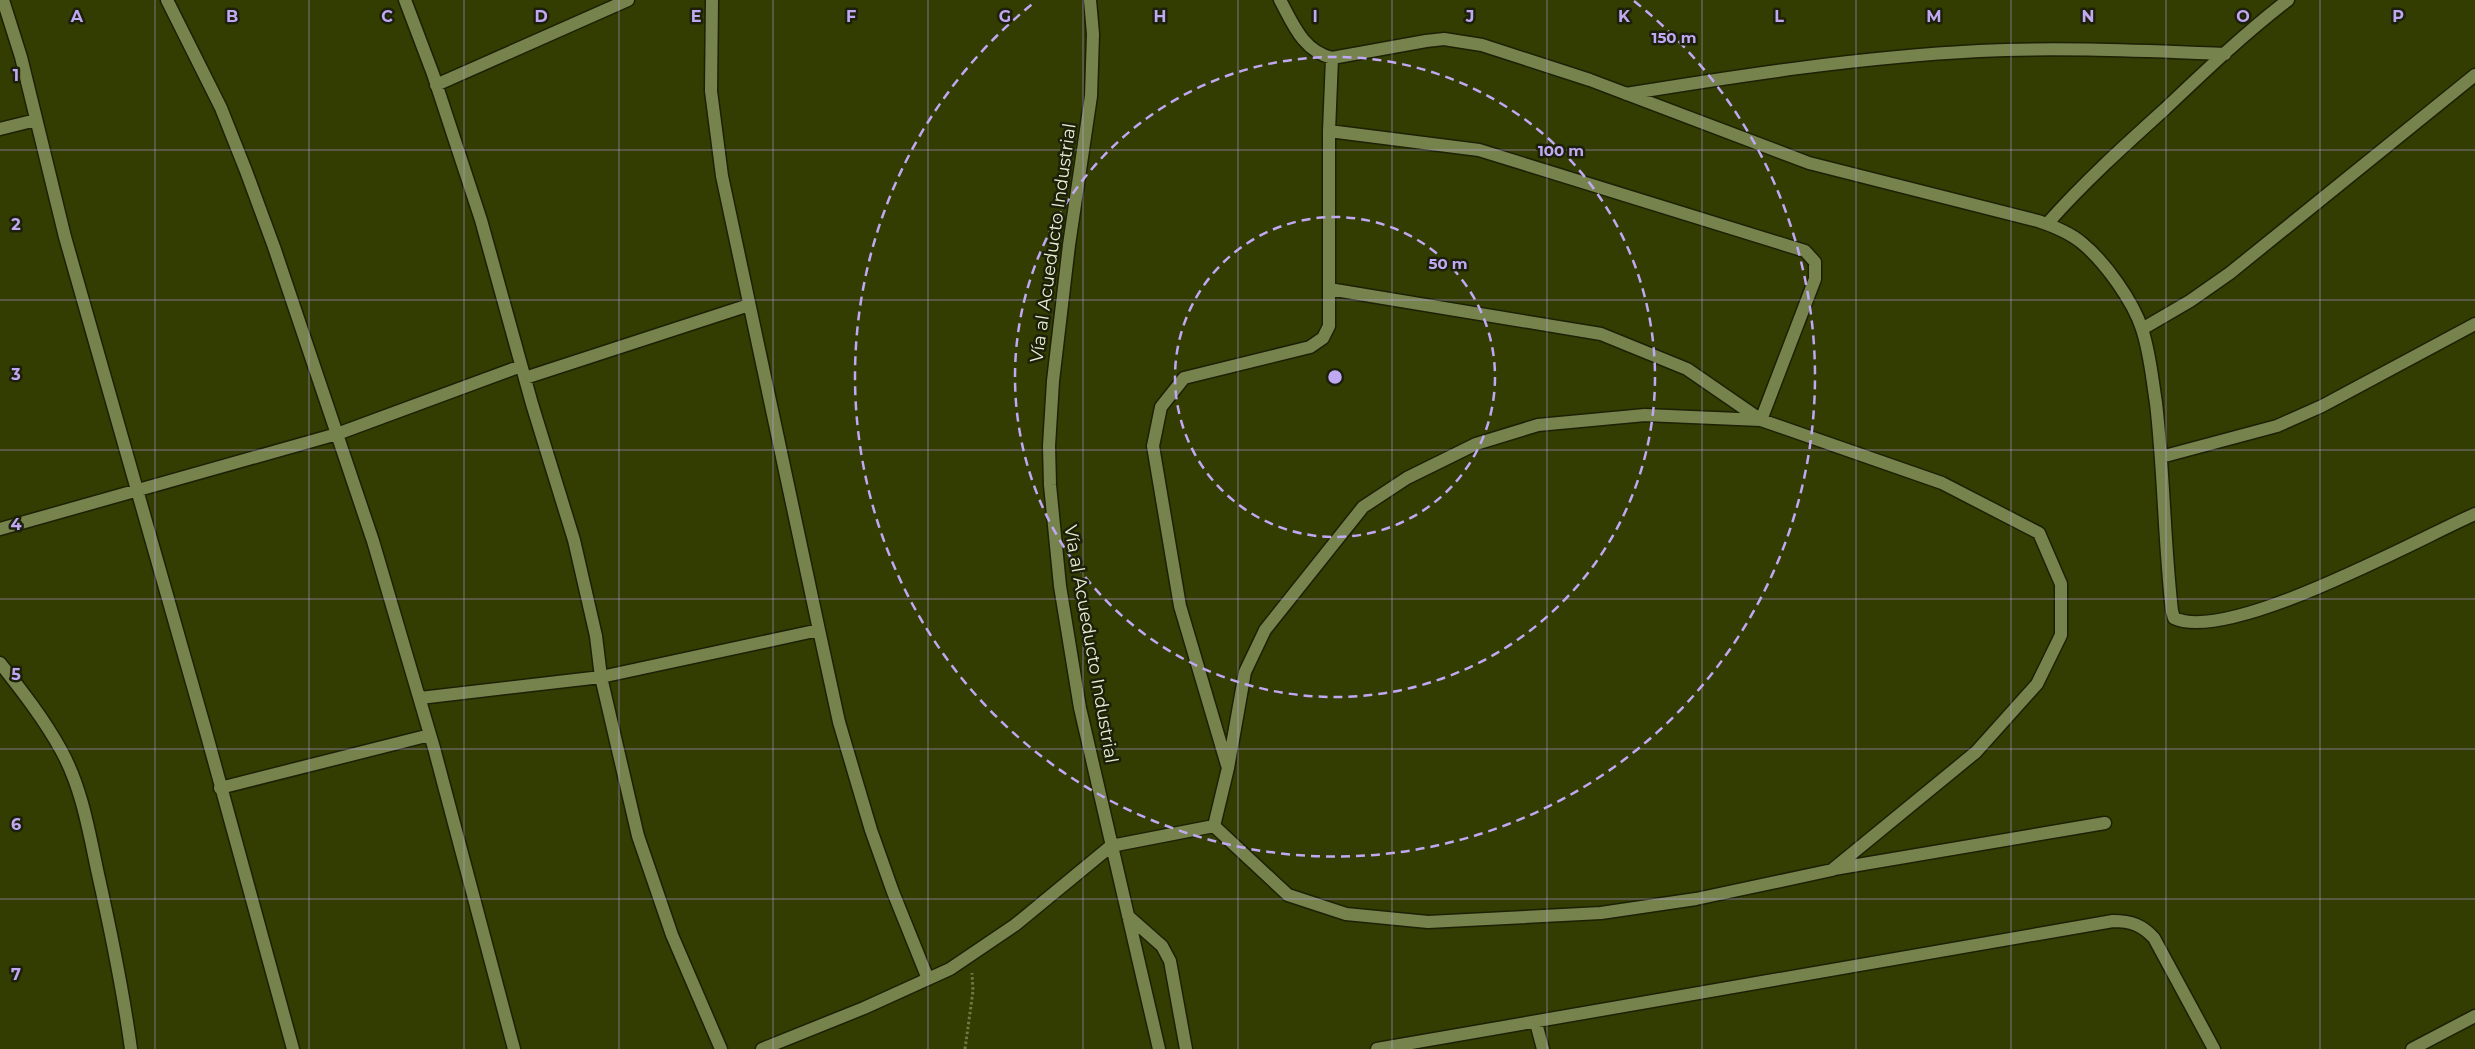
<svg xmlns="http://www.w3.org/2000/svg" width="2475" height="1049" viewBox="0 0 2475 1049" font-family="Montserrat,sans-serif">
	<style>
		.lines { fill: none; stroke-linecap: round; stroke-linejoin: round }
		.minor-casing { stroke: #1c2105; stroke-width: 15 }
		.path { stroke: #717948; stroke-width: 3; stroke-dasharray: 2.5 2.5; stroke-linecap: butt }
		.minor { stroke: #77834d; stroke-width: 12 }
		.grid { fill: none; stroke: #c0a8f3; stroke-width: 1; stroke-opacity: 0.55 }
		.ring { fill: none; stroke: #c0a8f3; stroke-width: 2.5; stroke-dasharray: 9 6 }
		.labels { text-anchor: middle; stroke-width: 5; stroke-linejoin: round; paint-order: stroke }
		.street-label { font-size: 18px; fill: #e8efd2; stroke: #1c200a }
		.grid-label { font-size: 16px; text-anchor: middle; font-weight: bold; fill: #c0a8f3; stroke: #1c200a; stroke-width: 5; stroke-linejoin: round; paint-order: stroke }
		.centre { fill: #c0a8f3; stroke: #1c200a; stroke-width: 2.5 }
		.ring-label { font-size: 15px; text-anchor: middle; font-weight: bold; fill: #c0a8f3; stroke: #1c200a; stroke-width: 5; stroke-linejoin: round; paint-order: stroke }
	</style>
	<rect width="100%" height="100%" fill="#333c01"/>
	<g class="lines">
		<!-- minor casing -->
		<g class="minor-casing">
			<path id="minor" d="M 3,0 L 21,57 L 65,237 L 206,732 L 293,1049
				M 167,0 L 221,108 L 246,171 L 274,247 L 373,541 L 434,748 L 514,1049
				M 405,0 L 433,74 L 481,220 L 532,404 L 574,540 L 596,636 L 601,677 L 638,836 L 672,935 L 721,1049
				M 712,0 L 711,91 L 722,176 L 819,630 L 839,722 L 871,830 L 893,892 L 928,979
				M 1090,0 L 1093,34 L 1091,96 L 1069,245 L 1053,381 L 1049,446 L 1050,485 L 1060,586 L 1080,708 L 1159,1049
				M 1280,0 C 1293,24 1303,51 1332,58 L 1426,41 L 1444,39 L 1482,45 L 1590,80 L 1809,163 L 2038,221 C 2053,226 2069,232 2082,243 C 2105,262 2133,301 2142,329 C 2150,353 2152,378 2156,403 C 2164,472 2164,542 2172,611 L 2174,618 C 2229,644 2418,539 2475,514
				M 436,85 L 628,0
				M 1626,94 C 1743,75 1861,57 1979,51 C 2061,47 2143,51 2225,54
				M 0,129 L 36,120
				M 1329,131 L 1479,150 L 1805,251 L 1815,262 L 1815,279 L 1761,420 L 1687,369 L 1601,334 L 1329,289
				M 2047,224 C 2083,183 2124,146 2165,109 C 2205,71 2245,33 2288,0
				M 2142,329 L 2190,301 L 2230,273 L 2475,75
				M 525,378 L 749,305
				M 1645,415 L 1761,420 L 1942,483 L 2039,533 L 2061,584 L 2061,635 L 2037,684 L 1976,752 L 1832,870 L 1696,899 L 1601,913 L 1428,922 L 1346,914 L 1288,895 L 1214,826 L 1228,768 L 1245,672 L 1265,630 L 1363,507 L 1407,478 L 1476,444 L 1538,425 Z
				M 2161,457 L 2277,426 L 2322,406 L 2475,324
				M 0,529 L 337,434 L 521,366
				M 0,663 C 22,691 44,719 61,750 C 82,788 89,832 98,874 C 111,932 123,990 131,1049
				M 420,698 L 601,677 L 819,630
				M 1227,765 L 1180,606 L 1153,446 L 1161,407 L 1184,378 L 1310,347 L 1323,338 L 1329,326 L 1329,131 L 1332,58
				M 220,788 L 430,735
				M 1834,869 L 2105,823
				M 1128,916 L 1162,946 L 1170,961 L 1186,1049
				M 1536,1023 L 1543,1049
				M 762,1049 L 864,1008 L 950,969 L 1015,925 L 1111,846 L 1214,826
				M 1377,1049 L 2113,921 C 2131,921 2142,925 2154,938 L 2214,1049
				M 2412,1049 L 2475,1016"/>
		</g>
		<!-- path -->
		<path class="path" d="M 965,1049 L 973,991 L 972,973"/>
		<!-- minor -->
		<use href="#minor" class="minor"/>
	</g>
	<!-- grid -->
	<path class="grid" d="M 155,0 L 155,1049M 309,0 L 309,1049M 464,0 L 464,1049M 619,0 L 619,1049M 773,0 L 773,1049M 928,0 L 928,1049M 1083,0 L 1083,1049M 1238,0 L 1238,1049M 1392,0 L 1392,1049M 1547,0 L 1547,1049M 1702,0 L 1702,1049M 1856,0 L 1856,1049M 2011,0 L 2011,1049M 2166,0 L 2166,1049M 2320,0 L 2320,1049M 0,150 L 2475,150M 0,300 L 2475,300M 0,450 L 2475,450M 0,599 L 2475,599M 0,749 L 2475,749M 0,899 L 2475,899"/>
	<!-- distance rings -->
	<g class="ring">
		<circle cx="1335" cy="377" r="160"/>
		<circle cx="1335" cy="377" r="320"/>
		<path d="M1634 1A480 480 0 1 1 1036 1"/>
	</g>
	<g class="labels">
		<!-- street labels -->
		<g class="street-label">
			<text transform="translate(1053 243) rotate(-82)" y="6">Vía al Acueducto Industrial</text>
			<text transform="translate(1091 644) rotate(80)" y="6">Vía al Acueducto Industrial</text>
		</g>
	</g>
	<g class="grid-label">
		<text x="77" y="22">A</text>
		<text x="232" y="22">B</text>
		<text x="387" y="22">C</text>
		<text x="541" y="22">D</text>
		<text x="696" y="22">E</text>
		<text x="851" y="22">F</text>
		<text x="1005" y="22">G</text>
		<text x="1160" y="22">H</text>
		<text x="1315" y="22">I</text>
		<text x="1470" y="22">J</text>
		<text x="1624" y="22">K</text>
		<text x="1779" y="22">L</text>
		<text x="1934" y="22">M</text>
		<text x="2088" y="22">N</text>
		<text x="2243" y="22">O</text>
		<text x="2398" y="22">P</text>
		<text x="16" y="81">1</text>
		<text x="16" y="230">2</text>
		<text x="16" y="380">3</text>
		<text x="16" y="530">4</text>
		<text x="16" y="680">5</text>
		<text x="16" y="830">6</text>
		<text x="16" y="980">7</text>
	</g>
	<circle cx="1335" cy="377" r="8" class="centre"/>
	<g class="ring-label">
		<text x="1674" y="43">150 m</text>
		<text x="1561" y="156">100 m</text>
		<text x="1448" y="269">50 m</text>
	</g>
</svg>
